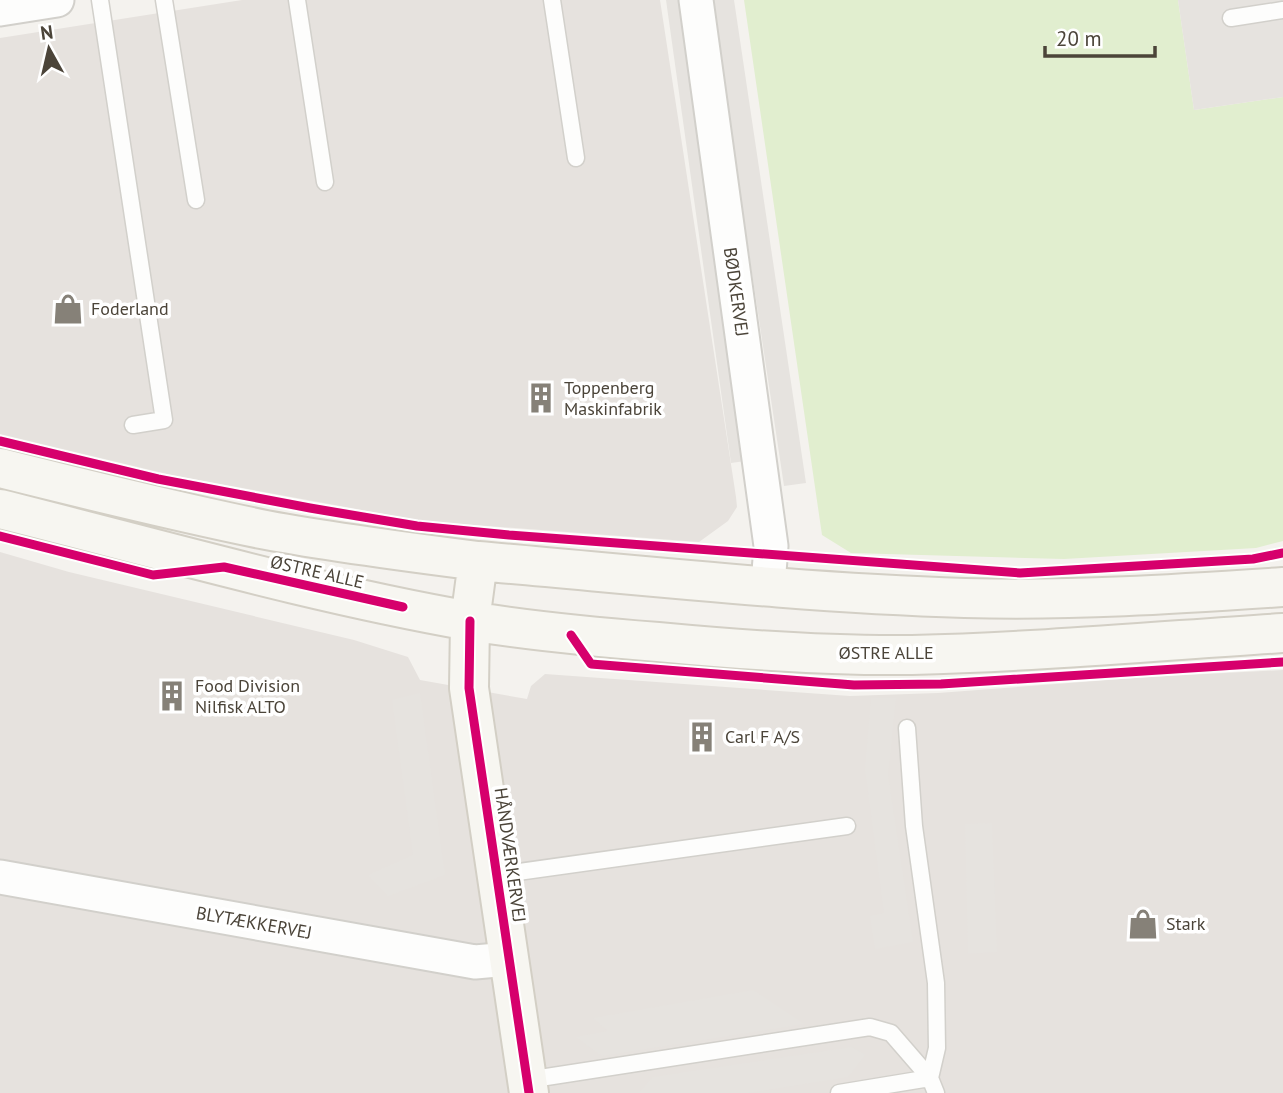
<svg xmlns="http://www.w3.org/2000/svg" width="1283" height="1093" viewBox="0 0 1283 1093" font-family="'PT Sans',sans-serif">
	<style>
		.industrial { fill: #e6e2de }
		.green { fill: #e1eecf }
		.parking { fill: #e6e3df }
		.lines { fill: none; stroke-linecap: round; stroke-linejoin: round }
		.lane-casing { stroke: #d2d0cb; stroke-width: 19 }
		.street-casing { stroke: #d2d0cb; stroke-width: 37 }
		.secondary-casing { stroke: #d3cfc5; stroke-width: 42 }
		.lane { stroke: #fdfdfc; stroke-width: 16 }
		.street { stroke: #fdfdfc; stroke-width: 33 }
		.secondary { stroke: #f7f6f1; stroke-width: 38 }
		.cycleway-casing { stroke: #fff; stroke-width: 13 }
		.cycleway { stroke: #d6006c; stroke-width: 9 }
		.labels { text-anchor: middle; stroke-width: 7; stroke-linejoin: round; paint-order: stroke }
		.street-label { font-size: 18px; fill: #4b4439; stroke: #fff }
		.poi-label { font-size: 18px; fill: #4b4439; stroke: #fff; text-anchor: start }
	</style>
	<rect width="100%" height="100%" fill="#f4f2ee"/>
	<!-- industrial -->
	<path class="industrial" d="M 242,0 L 660,0 L 736,497 L 737,507 L 728,521 L 699,542 L 422,521 L 171,475 L 0,434 L 0,38 Z
		M 0,552 L 69,572 L 354,640 L 408,657 L 420,680 L 527,699 L 531,686 L 545,674 L 850,696 L 938,693 L 1148,677 L 1283,670 L 1283,1093 L 0,1093 Z"/>
	<!-- green -->
	<path class="green" d="M 744,0 L 1178,0 L 1194,110 L 1283,97 L 1283,541 L 1256,548 L 1064,559 L 851,553 L 822,535 Z"/>
	<!-- parking -->
	<path class="parking" d="M 666,0 L 687,0 L 752,460 L 731,463 Z
		M 711,0 L 734,0 L 806,483 L 784,486 Z
		M 1178,0 L 1283,0 L 1283,97 L 1194,110 Z
		M 420,693 L 445,875 L 388,896 L 368,875 L 413,855 L 392,700 Z
		M 896,698 L 888,775 L 913,942 L 875,949 L 870,916 L 884,913 L 865,769 L 871,698 Z
		M 992,823 L 997,952 L 968,954 L 965,824 Z
		M 753,990 L 804,1024 L 602,1056 L 576,1037 L 608,1031 L 593,1018 Z
		M 852,1047 L 865,1055 L 848,1077 L 748,1093 L 639,1093 L 653,1077 Z"/>
	<g class="lines">
		<!-- lane casing -->
		<g class="lane-casing">
			<path id="lane" d="M 100,0 L 164,420 L 133,425
				M 164,0 L 196,200
				M 297,0 L 325,182
				M 552,0 L 576,158
				M 1231,18 L 1283,10
				M 907,728 L 914,826 L 936,983 L 937,1048 L 930,1078 L 936,1093
				M 497,875 L 847,826
				M 527,1080 L 870,1027 L 891,1033 L 930,1078 L 839,1093"/>
		</g>
		<!-- street casing -->
		<g class="street-casing">
			<path id="street" d="M 696,0 L 771,546 L 768,585
				M 0,9 L 57,0
				M 0,877 L 475,962 L 509,959"/>
		</g>
		<!-- secondary casing -->
		<g class="secondary-casing">
			<path id="secondary" d="M 0,468 C 88,490 177,512 266,530 C 336,543 407,552 478,561 C 640,575 802,593 965,598 C 1071,601 1177,594 1283,587
				M 0,509 C 156,548 311,593 470,621 C 532,631 595,637 658,642 C 742,650 827,656 912,655 C 1036,652 1159,641 1283,633
				M 478,561 L 470,621 L 469,688 L 529,1093"/>
		</g>
		<!-- lane -->
		<use href="#lane" class="lane"/>
		<!-- street -->
		<use href="#street" class="street"/>
		<!-- secondary -->
		<use href="#secondary" class="secondary"/>
		<!-- cycleway casing -->
		<g class="cycleway-casing">
			<path id="cycleway" d="M 0,441 L 158,479 L 310,508 L 417,526 L 509,535 L 1020,573 L 1253,559 L 1283,553
				M 0,536 L 153,575 L 224,567 L 403,607
				M 470,621 L 469,688 L 529,1093
				M 571,635 L 591,664 L 854,685 L 941,684 L 1283,662"/>
		</g>
		<!-- cycleway -->
		<use href="#cycleway" class="cycleway"/>
	</g>
	<!-- icons -->
	<defs>
		<g id="shop-bare" transform="scale(2.415)"><path d="M-5-2.5h2.3a2.7 3.5 0 0 1 5.4 0H5L5.5 6h-11ZM-1.5-2.5h3a1.5 2.3 0 0 0-3 0Z" fill="#868178" stroke="#fff" stroke-width="2.5" paint-order="stroke"/></g>
		<g id="building-bare" transform="scale(2.415)"><path d="M-4-6H4V6H1V3H-1V6H-4ZM-2.5-4.3h1.7v1.8h-1.7ZM.8-4.3h1.7v1.8H.8ZM-2.5-1h1.7V.8h-1.7ZM.8-1h1.7V.8H.8Z" fill="#868178" stroke="#fff" stroke-width="2.5" paint-order="stroke"/></g>
	</defs>
	<g fill-rule="evenodd">
		<use href="#shop-bare" x="68" y="309"/>
		<use href="#building-bare" x="541" y="398"/>
		<use href="#building-bare" x="172" y="696"/>
		<use href="#building-bare" x="702" y="737"/>
		<use href="#shop-bare" x="1143" y="924"/>
	</g>
	<g class="labels">
		<!-- street labels -->
		<g class="street-label">
			<text transform="translate(736 292) rotate(82)" y="6">BØDKERVEJ</text>
			<text transform="translate(317 572) rotate(13)" y="6">ØSTRE ALLE</text>
			<text x="886" y="659">ØSTRE ALLE</text>
			<text transform="translate(510 855) rotate(82)" y="6">HÅNDVÆRKERVEJ</text>
			<text transform="translate(254 923) rotate(10)" y="6">BLYTÆKKERVEJ</text>
		</g>
		<!-- poi labels -->
		<g class="poi-label">
			<text x="91" y="315">Foderland</text>
			<text x="564" y="394">Toppenberg<tspan x="564" dy="21">Maskinfabrik</tspan></text>
			<text x="195" y="692">Food Division<tspan x="195" dy="21">Nilfisk ALTO</tspan></text>
			<text x="725" y="743">Carl F A/S</text>
			<text x="1166" y="930">Stark</text>
		</g>
	</g>
	<!-- north arrow -->
	<g transform="translate(49 49) rotate(352)" stroke="#ffffff" stroke-width="5" paint-order="stroke">
	<path d="M0-5L12 26L0 18L-12 26Z" fill="#4b4439"/>
	<text y="-10" font-size="19" font-weight="bold" text-anchor="middle" fill="#4b4439">N</text>
	</g>
	<!-- scale -->
	<path d="M1045 46v10h110v-10" fill="none" stroke="#4b4439" stroke-width="3.5"/>
	<text x="1056" y="46" font-size="21" fill="#4b4439" stroke="#ffffff" stroke-width="5" paint-order="stroke">20 m</text>
</svg>
